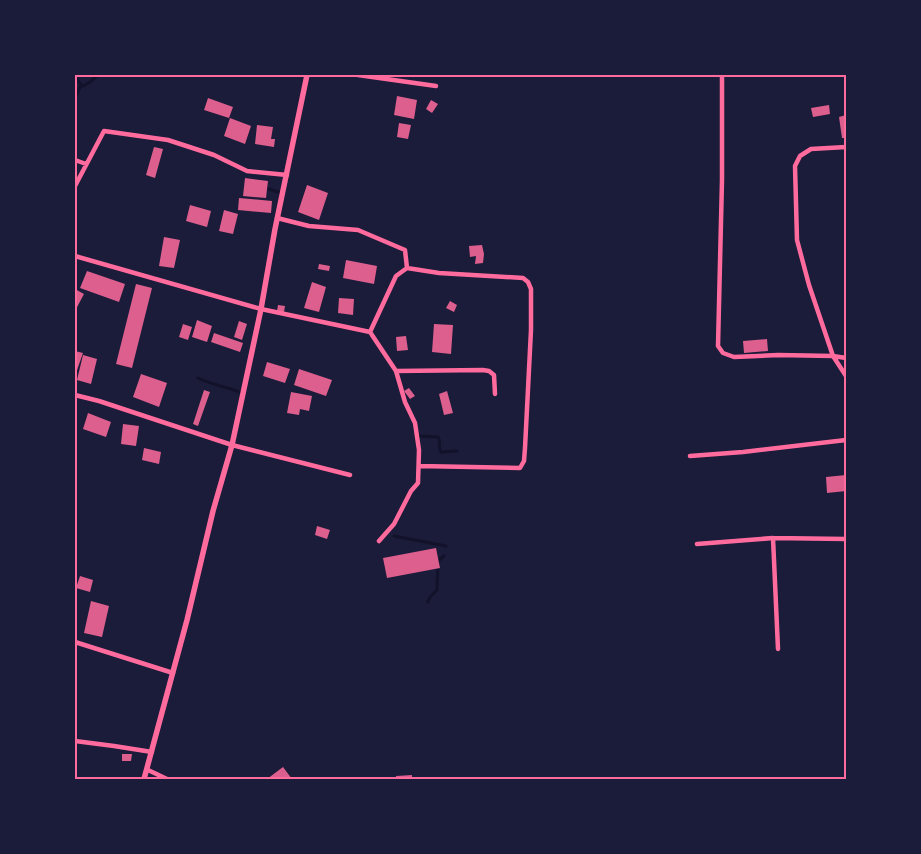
<svg xmlns="http://www.w3.org/2000/svg" width="921" height="854" viewBox="0 0 921 854" font-family="Commissioner,sans-serif">
	<style>
		.lines { fill: none; stroke-linecap: round; stroke-linejoin: round }
		.stream { stroke: #12122b; stroke-width: 3 }
		.building { fill: #dd5f8e }
		.minor { stroke: #ff6b9d; stroke-width: 4.5 }
		.tertiary { stroke: #ff6b9d; stroke-width: 5.5 }
		.neatline { fill: none; stroke: #ff6b9d; stroke-width: 2 }
	</style>
	<rect width="100%" height="100%" fill="#1b1b3a"/>
	<g class="lines">
		<!-- stream -->
		<path class="stream" d="M 75,75 L 81,85
			M 81,85 L 83,86 L 90,82 L 98,75
			M 75,98 L 81,85
			M 265,188 L 282,193
			M 198,378 C 212,385 228,387 242,393
			M 416,436 L 438,437 C 441,441 438,448 441,452 L 457,451
			M 394,536 L 446,546
			M 428,602 L 430,597 L 437,590 L 438,561 L 444,556"/>
	</g>
	<!-- building -->
	<path class="building" d="M 397,96 L 417,100 L 414,119 L 394,115 Z
		M 208,98 L 233,107 L 229,118 L 204,110 Z
		M 431,100 L 438,104 L 432,113 L 426,109 Z
		M 829,105 L 830,114 L 813,117 L 811,108 Z
		M 846,115 L 846,138 L 842,138 L 839,117 Z
		M 230,118 L 251,126 L 245,144 L 224,136 Z
		M 399,123 L 411,125 L 408,139 L 397,137 Z
		M 257,125 L 273,127 L 271,139 L 275,139 L 274,147 L 255,144 Z
		M 154,147 L 163,149 L 155,178 L 146,175 Z
		M 245,178 L 268,181 L 266,198 L 243,196 Z
		M 307,185 L 328,193 L 319,220 L 298,212 Z
		M 239,198 L 272,201 L 271,213 L 238,210 Z
		M 190,205 L 211,211 L 207,227 L 186,221 Z
		M 224,210 L 238,214 L 233,234 L 219,231 Z
		M 164,237 L 180,240 L 174,268 L 159,266 Z
		M 482,245 L 484,254 L 483,263 L 475,264 L 476,256 L 470,257 L 469,246 Z
		M 346,260 L 377,266 L 374,284 L 343,278 Z
		M 319,264 L 330,266 L 329,271 L 318,269 Z
		M 87,271 L 125,284 L 119,302 L 80,288 Z
		M 312,282 L 326,287 L 319,312 L 304,308 Z
		M 136,284 L 152,288 L 132,368 L 116,364 Z
		M 75,289 L 84,294 L 75,311 Z
		M 339,298 L 354,299 L 353,315 L 338,313 Z
		M 450,301 L 457,305 L 454,312 L 446,308 Z
		M 278,305 L 285,306 L 284,312 L 277,311 Z
		M 197,320 L 212,326 L 207,342 L 192,337 Z
		M 239,321 L 247,324 L 242,340 L 234,337 Z
		M 183,324 L 192,327 L 188,340 L 179,337 Z
		M 434,324 L 453,325 L 451,354 L 432,352 Z
		M 214,333 L 243,343 L 240,352 L 211,342 Z
		M 406,336 L 408,350 L 397,351 L 396,337 Z
		M 767,339 L 768,351 L 744,353 L 743,341 Z
		M 75,351 L 83,353 L 75,376 Z
		M 83,355 L 97,359 L 91,384 L 77,380 Z
		M 267,362 L 290,369 L 285,383 L 263,376 Z
		M 299,369 L 332,380 L 326,396 L 294,385 Z
		M 141,374 L 167,383 L 159,407 L 133,397 Z
		M 409,388 L 415,396 L 410,399 L 404,391 Z
		M 204,390 L 210,392 L 198,426 L 193,424 Z
		M 447,391 L 453,413 L 444,415 L 439,394 Z
		M 291,392 L 312,396 L 309,411 L 300,409 L 299,415 L 287,413 Z
		M 88,413 L 111,422 L 106,437 L 83,429 Z
		M 123,424 L 139,426 L 136,446 L 121,444 Z
		M 144,448 L 161,452 L 159,464 L 142,460 Z
		M 846,475 L 846,491 L 827,493 L 826,477 Z
		M 317,526 L 330,530 L 327,539 L 315,535 Z
		M 436,548 L 440,568 L 387,578 L 383,558 Z
		M 80,576 L 93,580 L 90,592 L 76,588 Z
		M 91,601 L 109,606 L 102,637 L 84,633 Z
		M 122,754 L 132,754 L 131,761 L 122,761 Z
		M 283,767 L 292,779 L 267,779 Z
		M 412,775 L 412,779 L 396,779 L 396,776 Z"/>
	<g class="lines">
		<!-- minor -->
		<path class="minor" d="M 358,75 L 436,86
			M 722,75 L 722,180 L 718,346 L 723,353 L 734,357 L 778,355 L 833,356 L 846,358
			M 846,147 L 811,149 L 800,156 L 795,166 L 797,240 L 809,285 L 833,356 L 846,376
			M 75,160 L 86,164
			M 75,186 L 104,131 L 168,140 L 214,155 L 247,171 L 287,175
			M 277,218 L 309,226 L 358,230 L 405,250 L 407,268 L 439,273 L 523,278 L 528,282 L 531,289 L 531,330 L 525,448 L 524,461 L 520,468 L 419,466
			M 75,256 L 261,309 L 370,332 L 396,371 L 405,402 L 415,423 L 419,450 L 418,483 L 411,491 L 394,524 L 379,541
			M 370,332 L 396,276 L 407,268
			M 396,371 L 483,370 L 489,371 L 494,375 L 495,394
			M 75,395 L 99,401 L 232,445 L 350,475
			M 690,456 L 743,452 L 846,440
			M 773,538 L 778,649
			M 697,544 L 773,538 L 846,539
			M 75,642 L 173,673
			M 75,741 L 114,746 L 152,752
			M 148,770 L 167,779"/>
		<!-- tertiary -->
		<path class="tertiary" d="M 144,779 L 187,620 L 213,511 L 232,445 L 261,309 L 275,229 L 307,75"/>
	</g>
	<!-- border -->
	<rect width="921" height="854" fill="none" stroke="#1b1b3a" stroke-width="152"/>
	<rect x="76" y="76" width="769" height="702" class="neatline"/>
</svg>
